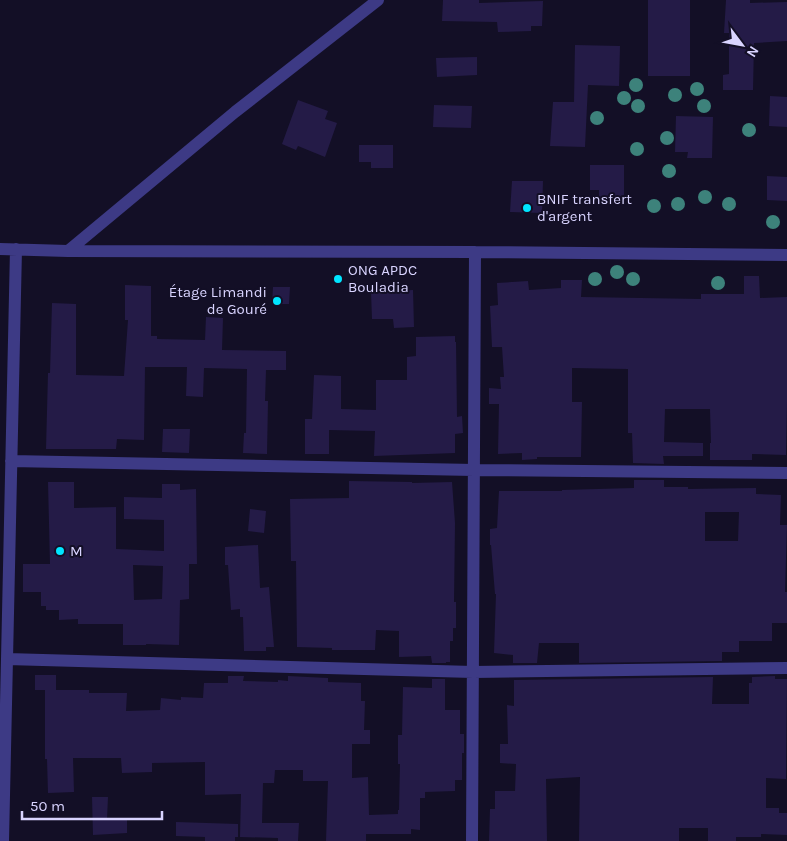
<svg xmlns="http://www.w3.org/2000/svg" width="787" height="841" viewBox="0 0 787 841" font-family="Karla,sans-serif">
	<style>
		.building { fill: #241b47; fill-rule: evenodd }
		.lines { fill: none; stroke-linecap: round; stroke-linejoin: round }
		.minor { stroke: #3d3a85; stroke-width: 12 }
		.tree { fill: #3d827b }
		.poi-dot { fill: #00e5ff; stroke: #130f26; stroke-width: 2 }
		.labels { text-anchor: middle; stroke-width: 4; stroke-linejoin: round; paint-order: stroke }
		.poi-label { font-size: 15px; fill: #d9d4ff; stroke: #130f26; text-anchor: start }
	</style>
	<rect width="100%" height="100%" fill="#130f26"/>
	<!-- building -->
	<path class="building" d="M 443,0 L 479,0 L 479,3 L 543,1 L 542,26 L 531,26 L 531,31 L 498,32 L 497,22 L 442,21 Z
		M 648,0 L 690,0 L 690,76 L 648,76 Z
		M 726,0 L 750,0 L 750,3 L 787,2 L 787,41 L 754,43 L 753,90 L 723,90 L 723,75 L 729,74 L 729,33 L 724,33 Z
		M 575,45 L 620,46 L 619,86 L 588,85 L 585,147 L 550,146 L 553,102 L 574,102 Z
		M 477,57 L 477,75 L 437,77 L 436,58 Z
		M 770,96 L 787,97 L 787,127 L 769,126 Z
		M 298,100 L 328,111 L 325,119 L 337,123 L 325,157 L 298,146 L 296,150 L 282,144 Z
		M 434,105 L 472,106 L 471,128 L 433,127 Z
		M 676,116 L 713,117 L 712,158 L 687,158 L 688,152 L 675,152 Z
		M 359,145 L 393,145 L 393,168 L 371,168 L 371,162 L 359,162 Z
		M 590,165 L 624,165 L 624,200 L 599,200 L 599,190 L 590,190 Z
		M 767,176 L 787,177 L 787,201 L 767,200 Z
		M 512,181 L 543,181 L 542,213 L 510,212 Z
		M 744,276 L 759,276 L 760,298 L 787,297 L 787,402 L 786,455 L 752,454 L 752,460 L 710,460 L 710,443 L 711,443 L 710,409 L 665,409 L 664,442 L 703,443 L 703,456 L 663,456 L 664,464 L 633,463 L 632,433 L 628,433 L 628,369 L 572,368 L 572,402 L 582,402 L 581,457 L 537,457 L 537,459 L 522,460 L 522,453 L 498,454 L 499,404 L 489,404 L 489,388 L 501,389 L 500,377 L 504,377 L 502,347 L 492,347 L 490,306 L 498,305 L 497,283 L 528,281 L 529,290 L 561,288 L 561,280 L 582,280 L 581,297 L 701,299 L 701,294 L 744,294 Z
		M 125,285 L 151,286 L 151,336 L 157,336 L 157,339 L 205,340 L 206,317 L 223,318 L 222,350 L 286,351 L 286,370 L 266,370 L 265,401 L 268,401 L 267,454 L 243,453 L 244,433 L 246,433 L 247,369 L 204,368 L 203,397 L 186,396 L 187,367 L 145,367 L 144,440 L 117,439 L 116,449 L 46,449 L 48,373 L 50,373 L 52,303 L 76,304 L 76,375 L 124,376 L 128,320 L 125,320 Z
		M 273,287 L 290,287 L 289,304 L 272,304 Z
		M 413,290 L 414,327 L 394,328 L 393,319 L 372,319 L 371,292 Z
		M 455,336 L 455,342 L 456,342 L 457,417 L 462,416 L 463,433 L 455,434 L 455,453 L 374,456 L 375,431 L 329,430 L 329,454 L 305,454 L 305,419 L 312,419 L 314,375 L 341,376 L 341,409 L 376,410 L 376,380 L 407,380 L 407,357 L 416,356 L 416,337 Z
		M 163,429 L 190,429 L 189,453 L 162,452 Z
		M 634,480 L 664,480 L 664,487 L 688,487 L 688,489 L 756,488 L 756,494 L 781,495 L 780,525 L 787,525 L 785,592 L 787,592 L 787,623 L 772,623 L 772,641 L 739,641 L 739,652 L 722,652 L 722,661 L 579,663 L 579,643 L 539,643 L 537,663 L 513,663 L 513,655 L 494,653 L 496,594 L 495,594 L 491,545 L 490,545 L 490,529 L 497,528 L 499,491 L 562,491 L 562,490 L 634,488 ZM 705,512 L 739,512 L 738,541 L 705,541 Z
		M 349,481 L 412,482 L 412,483 L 452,482 L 455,523 L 454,602 L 456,602 L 456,628 L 453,628 L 453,641 L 450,641 L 450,662 L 446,662 L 446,663 L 432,663 L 431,656 L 399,657 L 399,631 L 376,630 L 375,650 L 332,650 L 332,648 L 297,647 L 296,561 L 291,561 L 290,499 L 349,498 Z
		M 48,482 L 74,482 L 74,508 L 116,507 L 116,549 L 164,551 L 164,520 L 124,519 L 124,497 L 162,498 L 162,484 L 180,484 L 180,490 L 196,489 L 197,564 L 189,564 L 189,599 L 180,600 L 179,645 L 146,644 L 146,645 L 123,645 L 123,624 L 78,624 L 78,619 L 59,620 L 59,610 L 46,610 L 46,606 L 41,606 L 41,592 L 23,592 L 23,564 L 50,564 ZM 133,565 L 163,566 L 162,599 L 134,600 Z
		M 250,509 L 266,511 L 264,533 L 248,531 Z
		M 258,545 L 260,588 L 269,587 L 274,647 L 266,647 L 266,651 L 244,651 L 243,617 L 240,617 L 240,609 L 231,610 L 228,565 L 225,565 L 225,547 Z
		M 35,675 L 56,675 L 56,690 L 35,690 Z
		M 228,676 L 244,676 L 243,681 L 278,682 L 278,680 L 288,681 L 288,676 L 328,678 L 328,682 L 361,683 L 361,701 L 365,701 L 364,730 L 370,730 L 370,744 L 352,744 L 352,778 L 368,777 L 369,815 L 398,814 L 398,810 L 399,810 L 400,764 L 398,764 L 398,735 L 402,735 L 403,687 L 432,688 L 432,679 L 445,679 L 445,710 L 460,710 L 460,734 L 464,734 L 464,753 L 462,753 L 462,780 L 455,780 L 455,791 L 425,792 L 425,798 L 420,798 L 420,830 L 411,829 L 411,834 L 366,834 L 366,841 L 326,841 L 328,781 L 303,781 L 303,770 L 275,770 L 274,783 L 263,783 L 262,823 L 299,823 L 298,841 L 278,841 L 278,838 L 240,837 L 241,794 L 205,795 L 205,762 L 152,763 L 152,772 L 122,773 L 121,758 L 73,758 L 74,792 L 48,793 L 47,759 L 45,759 L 45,690 L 89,690 L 89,693 L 127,693 L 126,711 L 160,710 L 161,698 L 181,700 L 181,697 L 203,698 L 204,683 L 228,683 Z
		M 775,676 L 775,679 L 787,679 L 786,779 L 766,778 L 766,808 L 779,808 L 779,813 L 787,813 L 787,835 L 761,834 L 761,837 L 736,837 L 736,841 L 708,841 L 708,828 L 679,828 L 679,841 L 579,841 L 580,777 L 546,779 L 547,841 L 489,841 L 490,809 L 495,809 L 495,791 L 515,791 L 516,764 L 500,763 L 500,744 L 508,744 L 507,705 L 514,706 L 514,680 L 713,677 L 712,704 L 749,704 L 749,683 L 752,683 L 752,677 Z
		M 92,797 L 108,797 L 107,819 L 127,820 L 127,833 L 93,835 Z
		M 176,822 L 238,824 L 238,837 L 235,837 L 235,841 L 205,841 L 205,837 L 176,836 Z"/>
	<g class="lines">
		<!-- minor -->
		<path class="minor" d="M 0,249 L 68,251 L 475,252 L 787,255
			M 68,251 L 235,112 L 378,0
			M 11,461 L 474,470 L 787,473
			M 7,659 L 473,672 L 787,668
			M 3,841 L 16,249
			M 472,841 L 475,252"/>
	</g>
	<!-- trees -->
	<g class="tree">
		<circle cx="636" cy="85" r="7"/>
		<circle cx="697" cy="89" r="7"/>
		<circle cx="675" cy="95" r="7"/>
		<circle cx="624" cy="98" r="7"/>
		<circle cx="638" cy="106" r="7"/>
		<circle cx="704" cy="106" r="7"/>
		<circle cx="597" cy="118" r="7"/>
		<circle cx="749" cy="130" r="7"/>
		<circle cx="667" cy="138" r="7"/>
		<circle cx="637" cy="149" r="7"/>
		<circle cx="669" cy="171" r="7"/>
		<circle cx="705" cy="197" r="7"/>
		<circle cx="678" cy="204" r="7"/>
		<circle cx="729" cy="204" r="7"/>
		<circle cx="654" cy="206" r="7"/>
		<circle cx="773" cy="222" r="7"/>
		<circle cx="617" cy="272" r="7"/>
		<circle cx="595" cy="279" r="7"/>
		<circle cx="633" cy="279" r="7"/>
		<circle cx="718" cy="283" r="7"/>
	</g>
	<!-- markers -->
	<g class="poi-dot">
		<circle cx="527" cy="208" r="5"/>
		<circle cx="338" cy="279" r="5"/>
		<circle cx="277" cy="301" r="5"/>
		<circle cx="60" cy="551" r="5"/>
	</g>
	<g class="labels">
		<!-- poi labels -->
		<g class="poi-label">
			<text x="537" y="204">BNIF transfert<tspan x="537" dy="17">d'argent</tspan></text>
			<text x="348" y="275">ONG APDC<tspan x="348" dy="17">Bouladia</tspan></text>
			<text x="267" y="297" text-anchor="end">Étage Limandi<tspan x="267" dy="17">de Gouré</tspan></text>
			<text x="70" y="556">M</text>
		</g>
	</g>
	<!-- north arrow -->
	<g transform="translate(742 45) rotate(122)" stroke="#130f26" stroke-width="4" paint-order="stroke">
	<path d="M0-4L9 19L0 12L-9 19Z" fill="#d9d4ff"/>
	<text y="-8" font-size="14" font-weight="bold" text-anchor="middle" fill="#d9d4ff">N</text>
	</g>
	<!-- scale -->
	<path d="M22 811v8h140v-8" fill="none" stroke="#d9d4ff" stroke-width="2.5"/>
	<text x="30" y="811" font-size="15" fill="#d9d4ff" stroke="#130f26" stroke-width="4" paint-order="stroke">50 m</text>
</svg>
